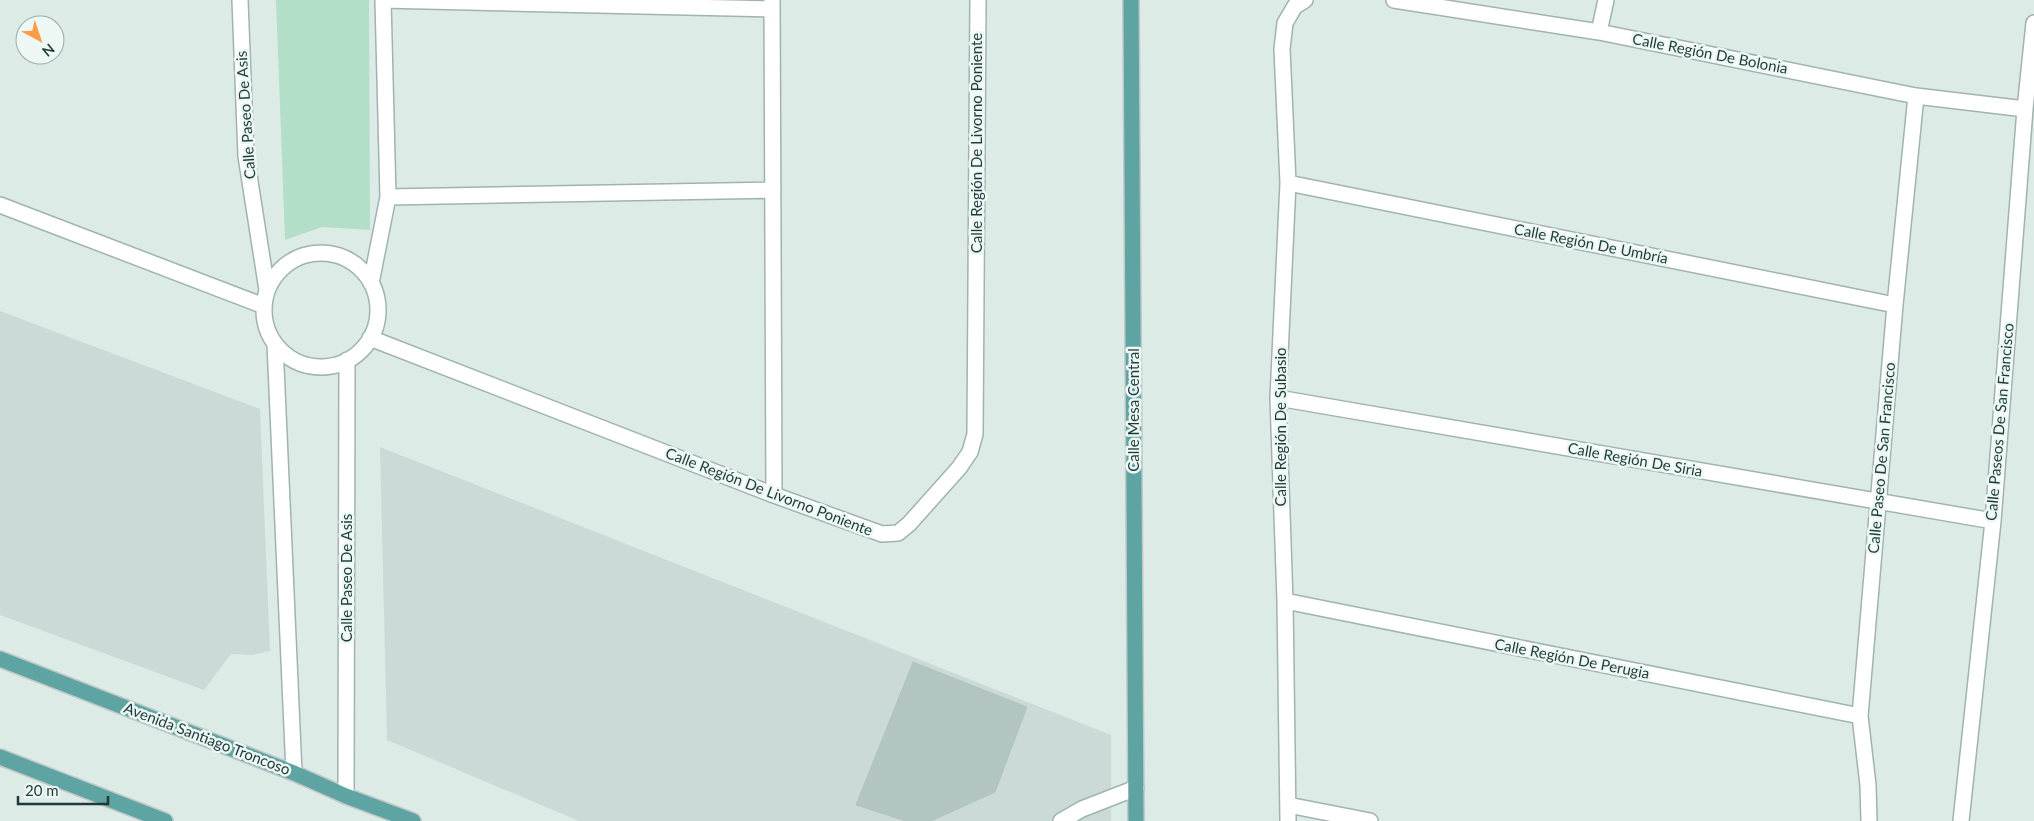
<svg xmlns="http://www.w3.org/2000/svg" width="2034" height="821" viewBox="0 0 2034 821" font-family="Lato,sans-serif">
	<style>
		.built { fill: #cbdad7 }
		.green { fill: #b3dec8 }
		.building { fill: #b2c5c1; stroke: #afc4c0 }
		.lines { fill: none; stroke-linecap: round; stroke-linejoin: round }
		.minor-casing { stroke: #a0b3b0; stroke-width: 18 }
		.major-casing { stroke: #c0c8c8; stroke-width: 18 }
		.minor { stroke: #fff; stroke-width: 15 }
		.major { stroke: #5da4a2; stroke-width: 15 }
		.labels { text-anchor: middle; stroke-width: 5; stroke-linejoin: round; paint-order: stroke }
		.street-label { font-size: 15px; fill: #1d3b3a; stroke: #edf7f4 }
	</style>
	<rect width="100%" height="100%" fill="#ddebe7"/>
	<!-- built -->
	<path class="built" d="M 0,311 L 260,409 L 270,651 L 253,655 L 231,654 L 204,690 L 0,615 Z
		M 380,447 L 1111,735 L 1111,821 L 579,821 L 387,740 Z"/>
	<!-- green -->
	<path class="green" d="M 276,0 L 369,0 L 370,230 L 322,227 L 285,240 Z"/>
	<!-- building -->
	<path class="building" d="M 913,662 L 1027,707 L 995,792 L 931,821 L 906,821 L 856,805 Z"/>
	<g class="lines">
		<!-- minor casing -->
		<g class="minor-casing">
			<path id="minor" d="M 240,0 L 246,156 L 267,290
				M 383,0 L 772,9
				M 772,0 L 774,495
				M 1394,0 L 1599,32 L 1916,96 L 2025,109
				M 1599,32 L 1606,0
				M 1288,183 L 1895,305
				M 388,197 L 773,190
				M 0,205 L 264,306
				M264 310a57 57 0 1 1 114 0a57 57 0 1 1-114 0Z
				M 371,283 L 388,197 L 383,0
				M 370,338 L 774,495 L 882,534 L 898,533 L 909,524 L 959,468 L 970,452 L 975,434 L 978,0
				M 275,344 L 294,773
				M 1278,398 L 1993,521
				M 1285,601 L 1860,716
				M 346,796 L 347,360
				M 1288,805 L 1370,821
				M 1061,821 L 1082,809 L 1136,788
				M 1288,821 L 1285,601 L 1278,398 L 1288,183 L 1282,49 L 1285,23 L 1295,6 L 1305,0
				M 1869,821 L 1868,785 L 1860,716 L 1895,305 L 1916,96
				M 1961,821 L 1993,521 L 2025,109 L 2034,23"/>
		</g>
		<!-- major casing -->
		<g class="major-casing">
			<path id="major" d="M 1131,0 L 1136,821
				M 0,659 L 294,773 L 346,796 L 413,821
				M 0,757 L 165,821"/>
		</g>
		<!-- minor -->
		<use href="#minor" class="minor"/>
		<!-- major -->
		<use href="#major" class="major"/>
	</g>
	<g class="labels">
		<!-- street labels -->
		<g class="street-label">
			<text transform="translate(1710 54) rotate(11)" y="5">Calle Región De Bolonia</text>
			<text transform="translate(246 115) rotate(-94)" y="5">Calle Paseo De Asis</text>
			<text transform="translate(977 143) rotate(-90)" y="5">Calle Región De Livorno Poniente</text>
			<text transform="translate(1591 244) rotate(11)" y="5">Calle Región De Umbría</text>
			<text transform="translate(1134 410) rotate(-90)" y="5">Calle Mesa Central</text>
			<text transform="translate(2000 422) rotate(-85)" y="5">Calle Paseos De San Francisco</text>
			<text transform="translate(1281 427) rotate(-90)" y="5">Calle Región De Subasio</text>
			<text transform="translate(1882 458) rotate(-85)" y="5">Calle Paseo De San Francisco</text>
			<text transform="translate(1635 460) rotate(10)" y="5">Calle Región De Siria</text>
			<text transform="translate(769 492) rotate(21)" y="5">Calle Región De Livorno Poniente</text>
			<text transform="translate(347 578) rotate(-90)" y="5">Calle Paseo De Asis</text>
			<text transform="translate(1572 659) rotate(11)" y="5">Calle Región De Perugia</text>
			<text transform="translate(207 739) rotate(21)" y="5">Avenida Santiago Troncoso</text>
		</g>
	</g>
	<!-- north arrow -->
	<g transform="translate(40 40) rotate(140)"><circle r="24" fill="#edf7f4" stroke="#9aacaa"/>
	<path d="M0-4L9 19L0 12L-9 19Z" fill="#ff9d46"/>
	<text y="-8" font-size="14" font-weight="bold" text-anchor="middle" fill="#1d3b3a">N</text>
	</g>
	<!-- scale -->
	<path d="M18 796v8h90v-8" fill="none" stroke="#1d3b3a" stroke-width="2.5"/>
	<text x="25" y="796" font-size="15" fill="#1d3b3a" stroke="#edf7f4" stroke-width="4" paint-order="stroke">20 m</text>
</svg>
